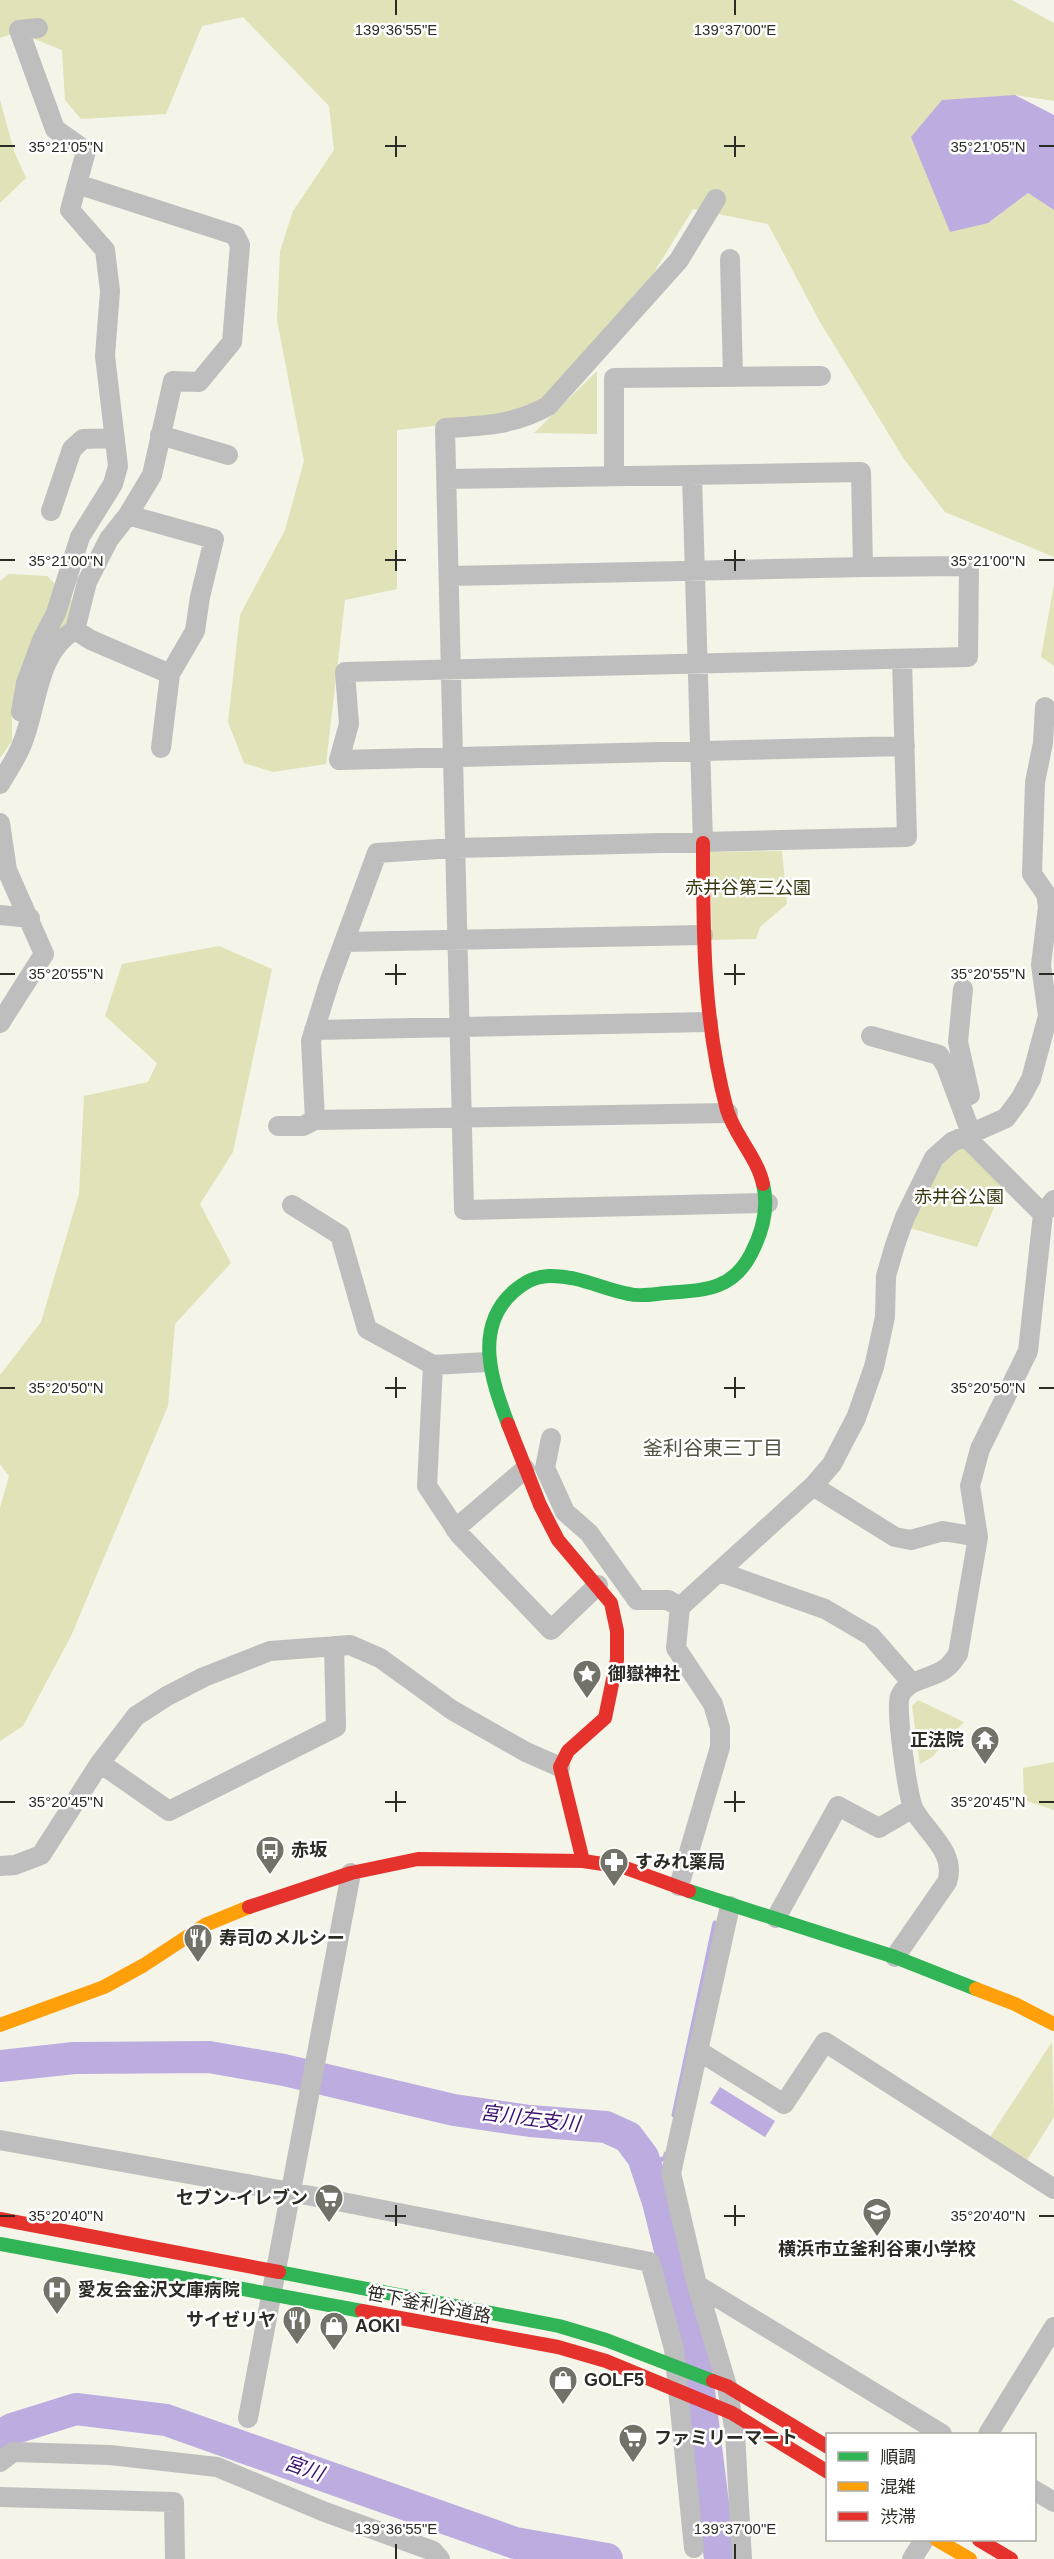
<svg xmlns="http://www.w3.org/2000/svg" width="1054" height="2559" viewBox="0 0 1054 2559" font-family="Helvetica,'Noto Sans JP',sans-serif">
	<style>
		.green { fill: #e1e2b8 }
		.water { fill: #bcace0 }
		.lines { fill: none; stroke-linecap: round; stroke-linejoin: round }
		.stream { stroke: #bcace0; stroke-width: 5 }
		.river { stroke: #bcace0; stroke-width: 32 }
		.street { stroke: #bebebe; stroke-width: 20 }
		.fast { stroke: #30b455; stroke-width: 14 }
		.slow { stroke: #ff9f0a; stroke-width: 14 }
		.jam { stroke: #e5322d; stroke-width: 14 }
		.ticks { fill: none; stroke: #2c2c24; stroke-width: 2 }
		.labels { text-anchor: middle; stroke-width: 5; stroke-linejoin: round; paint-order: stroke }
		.park-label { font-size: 18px; fill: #38370f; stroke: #fff }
		.poi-label { font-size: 18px; font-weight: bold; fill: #2c2c24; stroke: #fff; text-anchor: start }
		.street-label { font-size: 18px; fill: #2c2c24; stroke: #fff }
		.neighbourhood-label { font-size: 20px; fill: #525240; stroke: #fff }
		.water-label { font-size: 20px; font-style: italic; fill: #3b1070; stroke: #fff }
		.ticks-label { font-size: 15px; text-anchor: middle; fill: #2c2c24; stroke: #fff; stroke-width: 5; stroke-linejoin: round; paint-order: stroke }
	</style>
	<rect width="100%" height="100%" fill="#f4f4e8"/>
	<!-- green -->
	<path class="green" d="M 0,0 L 1012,0 L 1054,23 L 1054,101 L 1015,95 L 988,223 L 1028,193 L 1054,210 L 1054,557 L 945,512 L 904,459 L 820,322 L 768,224 L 693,209 L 599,362 L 528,416 L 397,430 L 397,589 L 345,600 L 326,764 L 273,772 L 244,763 L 228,722 L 240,615 L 285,530 L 304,461 L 277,320 L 280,251 L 293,211 L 334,150 L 329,106 L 243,17 L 202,26 L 166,114 L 81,119 L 65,100 L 62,50 L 17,32 L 0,38 Z
		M 0,100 L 14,151 L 26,178 L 0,203 Z
		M 597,371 L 597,434 L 534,433 Z
		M 9,574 L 47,576 L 56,585 L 55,598 L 76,600 L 65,628 L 12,707 L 12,741 L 0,758 L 0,581 Z
		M 1054,584 L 1054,666 L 1041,657 Z
		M 782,851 L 787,904 L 760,927 L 756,939 L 712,940 L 710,852 Z
		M 219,946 L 272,969 L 233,1152 L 200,1204 L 231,1263 L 175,1324 L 168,1406 L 71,1636 L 23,1726 L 0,1741 L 0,1508 L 9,1476 L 0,1464 L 0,1375 L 41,1322 L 79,1194 L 84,1096 L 148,1082 L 157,1063 L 105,1016 L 122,964 Z
		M 964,1143 L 1004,1185 L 977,1247 L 906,1227 L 934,1163 Z
		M 918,1700 L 964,1722 L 932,1757 L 920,1764 L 912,1706 Z
		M 1054,1762 L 1054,1810 L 1024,1800 L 1023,1768 Z
		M 1052,2042 L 1054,2117 L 1027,2160 L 990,2137 Z"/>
	<!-- water -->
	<path class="water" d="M 1015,95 L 1054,115 L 1054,210 L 1028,193 L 988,223 L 950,232 L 911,137 L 942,100 Z
		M 720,2087 L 775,2121 L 765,2137 L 710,2103 Z"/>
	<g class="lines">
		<!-- stream -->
		<path class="stream" d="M 674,2115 L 715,1923
			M 646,2166 L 665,2158 L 666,2154"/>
		<!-- river -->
		<path class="river" d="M 0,2066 L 74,2058 L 209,2057 L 284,2070 L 454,2110 L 530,2121 L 606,2127 L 628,2137 L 643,2157 L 658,2202 L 693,2343 L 720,2559
			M 0,2436 L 12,2429 L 76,2409 L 166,2420 L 515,2543 L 607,2559"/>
		<!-- street -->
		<path class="street" d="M 716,199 L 679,260 L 548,406 C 514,425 483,426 445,428 L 464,1210 L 768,1203
			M 730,259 L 733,376
			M 160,435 L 228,455
			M 692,475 L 703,843
			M 614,477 L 614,378 L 821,376
			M 446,479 L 861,472 L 863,567 L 969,566 L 968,657 L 345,672 L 349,724 L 339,760 L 905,746
			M 51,511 L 72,449 L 83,439 L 115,438
			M 128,515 L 214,539 L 200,597 L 195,631 L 170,674 L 161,748
			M 449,576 L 863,567
			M 75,630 L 91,640 L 170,674
			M 21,712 L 26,683 L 42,640 L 56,613 L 80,537 L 113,484 L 118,466 L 105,356 L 110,291 L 105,250 L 70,210 L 86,151 L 55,129 L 19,30 L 38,28
			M 0,784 C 7,771 17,758 22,744 C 38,706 36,652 75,630 L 87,582 L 109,539 L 128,515 L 152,475 L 173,381 L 199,382 L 232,342 L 240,245 L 235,235 L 77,184
			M 0,823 L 7,870 L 44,954 L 0,1023
			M 0,915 L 30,918
			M 344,942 L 703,935
			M 963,989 L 958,1042 L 970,1095
			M 314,1030 L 708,1022
			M 871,1036 L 939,1055 L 946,1066 L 971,1133
			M 728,1113 L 315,1120 L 311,1041 L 330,980 L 377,853 L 454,848 L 907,837 L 902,660
			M 278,1126 L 303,1126 L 315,1120
			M 966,1137 L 1043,1214
			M 292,1205 L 340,1235 L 367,1329 L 433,1365 L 487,1362
			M 433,1365 L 427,1486 L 459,1534 L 551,1630 L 598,1585
			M 551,1438 L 545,1468 L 565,1512 L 589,1533 L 637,1600 L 668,1600 L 680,1607
			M 813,1486 L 895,1537 L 911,1540 L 943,1531 L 978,1537
			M 455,1529 L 525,1469
			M 720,1572 L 825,1609 L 871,1636 L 912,1683
			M 100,1763 L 169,1811 L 336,1727 L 334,1646
			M 0,1866 L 15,1865 L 41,1855 L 100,1763 L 136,1716 L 167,1696 L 204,1677 L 270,1651 L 350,1645 L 380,1658 L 452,1710 L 526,1752 L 560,1767
			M 679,1886 L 720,1747 L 720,1728 L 713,1704 L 676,1648 L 680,1607 L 813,1486 L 832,1464 L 856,1418 L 874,1367 L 885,1317 L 886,1276 L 895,1245 L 905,1217 L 934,1158 L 952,1142 L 1006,1118 L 1020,1099 L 1031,1079 L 1048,1016 L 1041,965 L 1048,907 L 1046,894 L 1032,874 L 1035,782 L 1043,743 L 1045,707
			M 730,1906 L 671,2173 L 697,2285 L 727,2386 L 735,2433 L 742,2559
			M 776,1918 L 838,1806 L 879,1828 L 913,1808
			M 895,1957 L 947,1882 C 957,1853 927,1833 914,1810 C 908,1798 895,1708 900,1696 C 908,1678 933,1679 946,1668 C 951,1665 955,1658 958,1654 L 978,1537 L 970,1486 L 980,1449 L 1028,1351 L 1043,1214 L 1054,1200
			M 697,2050 L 784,2104 L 825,2042 L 1054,2189
			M 0,2140 L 291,2192 L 650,2262 L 674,2349 L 694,2548
			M 697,2285 L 942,2434
			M 248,2418 L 351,1873
			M 988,2434 L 1054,2327
			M 0,2462 L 13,2452 L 110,2455 L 217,2467 L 325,2512 L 433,2551 L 440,2559
			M 1034,2490 L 1054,2502
			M 0,2497 L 174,2502 L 175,2559
			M 912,2559 L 924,2540"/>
		<!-- fast -->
		<path class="fast" d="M 508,1424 C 492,1381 473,1329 513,1292 C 525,1282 533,1277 549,1276 C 578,1275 602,1289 629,1294 C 640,1297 654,1294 666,1293 C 703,1290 732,1291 751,1254 C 763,1231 769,1208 763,1184
			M 689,1891 L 895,1957 L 976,1989
			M 0,2244 L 362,2311
			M 279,2272 L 559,2326 L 606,2340 L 713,2381"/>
		<!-- slow -->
		<path class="slow" d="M 976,1989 L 1015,2004 L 1054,2024
			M 0,2025 L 104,1987 L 144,1965 L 205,1925 L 249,1907
			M 937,2540 L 970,2559"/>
		<!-- jam -->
		<path class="jam" d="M 703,843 C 703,935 703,1020 727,1110 C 735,1136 757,1157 763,1184
			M 508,1424 L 540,1505 L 558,1540 L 611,1603 L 617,1631 L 617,1660 L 605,1718 L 568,1751 L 560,1767 L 583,1861
			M 249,1907 L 351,1873 L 418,1859 L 583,1861 L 623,1867 L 689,1891
			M 0,2219 L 279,2272
			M 362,2311 L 558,2347 L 606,2361 L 732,2413 L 828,2472
			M 713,2381 L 727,2386 L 828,2447
			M 979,2540 L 1011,2559"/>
	</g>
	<!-- ticks -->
	<path class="ticks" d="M 396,0 L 396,15M 735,0 L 735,15M 396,136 L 396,157M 735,136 L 735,157M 0,146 L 15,146M 385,146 L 406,146M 724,146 L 745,146M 1039,146 L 1054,146M 396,550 L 396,571M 735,550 L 735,571M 0,560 L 15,560M 385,560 L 406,560M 724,560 L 745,560M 1039,560 L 1054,560M 396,964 L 396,985M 735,964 L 735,985M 0,974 L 15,974M 385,974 L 406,974M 724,974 L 745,974M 1039,974 L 1054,974M 396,1377 L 396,1398M 735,1377 L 735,1398M 0,1388 L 15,1388M 385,1388 L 406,1388M 724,1388 L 745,1388M 1039,1388 L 1054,1388M 396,1791 L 396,1812M 735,1791 L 735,1812M 0,1802 L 15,1802M 385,1802 L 406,1802M 724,1802 L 745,1802M 1039,1802 L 1054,1802M 396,2205 L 396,2226M 735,2205 L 735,2226M 0,2216 L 15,2216M 385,2216 L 406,2216M 724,2216 L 745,2216M 1039,2216 L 1054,2216M 396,2544 L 396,2559M 735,2544 L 735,2559"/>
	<!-- icons -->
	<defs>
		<g id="sight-pin" transform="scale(1.5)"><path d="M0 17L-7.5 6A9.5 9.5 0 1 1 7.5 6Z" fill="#727269" stroke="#fff"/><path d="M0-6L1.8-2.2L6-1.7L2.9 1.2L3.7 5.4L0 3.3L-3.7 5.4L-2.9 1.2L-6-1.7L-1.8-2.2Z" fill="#fff"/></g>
		<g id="temple-pin" transform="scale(1.5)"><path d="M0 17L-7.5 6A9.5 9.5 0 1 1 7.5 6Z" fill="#727269" stroke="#fff"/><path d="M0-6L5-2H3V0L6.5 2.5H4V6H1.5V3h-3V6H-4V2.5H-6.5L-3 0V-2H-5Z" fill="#fff"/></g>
		<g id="bus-pin" transform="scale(1.5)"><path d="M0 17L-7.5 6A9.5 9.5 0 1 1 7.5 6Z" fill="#727269" stroke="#fff"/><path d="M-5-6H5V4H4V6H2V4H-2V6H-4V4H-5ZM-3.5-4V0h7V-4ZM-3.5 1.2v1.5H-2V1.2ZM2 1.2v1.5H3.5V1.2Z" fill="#fff"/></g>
		<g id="pharmacy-pin" transform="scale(1.5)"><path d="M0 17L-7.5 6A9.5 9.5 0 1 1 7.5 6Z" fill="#727269" stroke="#fff"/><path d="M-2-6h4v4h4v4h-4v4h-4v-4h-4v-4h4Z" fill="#fff"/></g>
		<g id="restaurant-pin" transform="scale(1.5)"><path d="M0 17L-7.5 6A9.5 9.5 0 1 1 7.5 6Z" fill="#727269" stroke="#fff"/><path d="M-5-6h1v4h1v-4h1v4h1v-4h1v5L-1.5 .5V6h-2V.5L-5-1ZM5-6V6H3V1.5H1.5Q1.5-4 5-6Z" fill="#fff"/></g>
		<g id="supermarket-pin" transform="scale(1.5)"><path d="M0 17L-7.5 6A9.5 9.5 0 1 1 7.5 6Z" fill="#727269" stroke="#fff"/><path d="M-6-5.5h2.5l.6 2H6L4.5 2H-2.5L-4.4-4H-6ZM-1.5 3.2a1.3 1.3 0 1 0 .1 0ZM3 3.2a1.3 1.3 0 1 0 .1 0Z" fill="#fff"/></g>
		<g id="school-pin" transform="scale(1.5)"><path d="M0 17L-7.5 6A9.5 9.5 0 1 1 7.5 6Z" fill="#727269" stroke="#fff"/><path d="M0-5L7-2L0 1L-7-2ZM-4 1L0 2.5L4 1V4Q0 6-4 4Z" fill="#fff"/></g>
		<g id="hospital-pin" transform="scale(1.5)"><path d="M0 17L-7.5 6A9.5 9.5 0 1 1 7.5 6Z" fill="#727269" stroke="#fff"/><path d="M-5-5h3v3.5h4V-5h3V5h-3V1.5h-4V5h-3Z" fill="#fff"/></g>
		<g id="shop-pin" transform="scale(1.5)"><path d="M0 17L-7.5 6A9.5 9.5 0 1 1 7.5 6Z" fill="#727269" stroke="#fff"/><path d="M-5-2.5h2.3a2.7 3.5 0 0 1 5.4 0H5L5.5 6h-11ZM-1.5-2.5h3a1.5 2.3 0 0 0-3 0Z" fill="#fff"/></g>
	</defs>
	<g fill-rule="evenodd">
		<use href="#sight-pin" x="587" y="1674"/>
		<use href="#temple-pin" x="985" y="1740"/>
		<use href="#bus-pin" x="270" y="1850"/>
		<use href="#pharmacy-pin" x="614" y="1862"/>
		<use href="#restaurant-pin" x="198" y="1938"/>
		<use href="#supermarket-pin" x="329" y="2198"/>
		<use href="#school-pin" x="877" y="2212"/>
		<use href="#hospital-pin" x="57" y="2290"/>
		<use href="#restaurant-pin" x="297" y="2320"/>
		<use href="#shop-pin" x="334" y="2326"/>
		<use href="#shop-pin" x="563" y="2380"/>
		<use href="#supermarket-pin" x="633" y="2438"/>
	</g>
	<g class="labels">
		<!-- park labels -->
		<g class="park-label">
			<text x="748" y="894">赤井谷第三公園</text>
			<text x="959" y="1203">赤井谷公園</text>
		</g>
		<!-- poi labels -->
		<g class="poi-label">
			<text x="608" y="1680">御嶽神社</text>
			<text x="964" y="1746" text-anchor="end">正法院</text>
			<text x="291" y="1856">赤坂</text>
			<text x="635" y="1868">すみれ薬局</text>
			<text x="219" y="1944">寿司のメルシー</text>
			<text x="308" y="2204" text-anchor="end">セブン-イレブン</text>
			<text x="877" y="2255" text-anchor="middle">横浜市立釜利谷東小学校</text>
			<text x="78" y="2296">愛友会金沢文庫病院</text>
			<text x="276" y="2326" text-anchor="end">サイゼリヤ</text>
			<text x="355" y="2332">AOKI</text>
			<text x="584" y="2386">GOLF5</text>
			<text x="654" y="2444">ファミリーマート</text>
		</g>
		<!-- street labels -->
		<g class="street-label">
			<text transform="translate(429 2305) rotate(11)" y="6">笹下釜利谷道路</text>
		</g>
		<!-- neighbourhood labels -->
		<g class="neighbourhood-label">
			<text x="713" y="1455">釜利谷東三丁目</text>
		</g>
		<!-- water labels -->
		<g class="water-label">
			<text transform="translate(530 2118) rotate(7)" y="7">宮川左支川</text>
			<text transform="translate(304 2468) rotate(19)" y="7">宮川</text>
		</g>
	</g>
	<g class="ticks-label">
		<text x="396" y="35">139°36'55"E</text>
		<text x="735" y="35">139°37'00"E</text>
		<text x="66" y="152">35°21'05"N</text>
		<text x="988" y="152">35°21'05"N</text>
		<text x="66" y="566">35°21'00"N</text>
		<text x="988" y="566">35°21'00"N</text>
		<text x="66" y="979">35°20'55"N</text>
		<text x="988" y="979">35°20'55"N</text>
		<text x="66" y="1393">35°20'50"N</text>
		<text x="988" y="1393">35°20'50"N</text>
		<text x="66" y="1807">35°20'45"N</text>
		<text x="988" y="1807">35°20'45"N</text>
		<text x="66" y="2221">35°20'40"N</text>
		<text x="988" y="2221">35°20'40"N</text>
		<text x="396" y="2534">139°36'55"E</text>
		<text x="735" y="2534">139°37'00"E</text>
	</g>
	<!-- legend -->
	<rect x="826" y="2433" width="210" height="108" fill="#ffffff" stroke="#ababa7" stroke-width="1.5"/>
	<rect x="838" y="2452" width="30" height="9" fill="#30b455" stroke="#ababa7" stroke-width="1.5"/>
	<text x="880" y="2463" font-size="18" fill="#2c2c24">順調</text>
	<rect x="838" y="2482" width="30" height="9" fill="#ff9f0a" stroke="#ababa7" stroke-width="1.5"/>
	<text x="880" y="2493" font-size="18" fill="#2c2c24">混雑</text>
	<rect x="838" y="2512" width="30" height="9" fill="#e5322d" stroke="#ababa7" stroke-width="1.5"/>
	<text x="880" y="2523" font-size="18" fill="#2c2c24">渋滞</text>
</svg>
